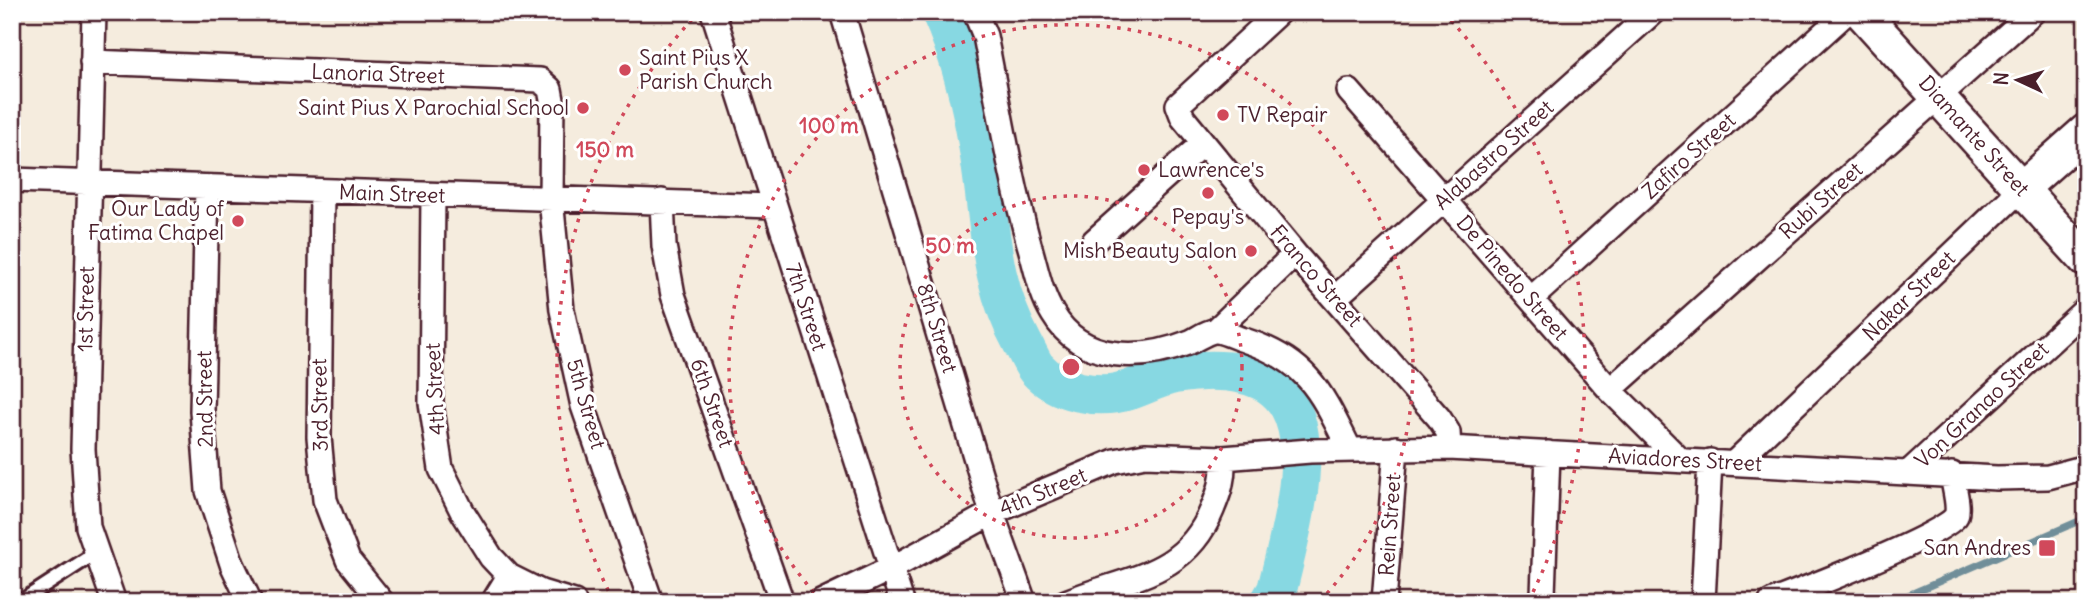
<svg xmlns="http://www.w3.org/2000/svg" width="2098" height="614" viewBox="0 0 2098 614" font-family="Delius,sans-serif">
	<style>
		.lines { fill: none; stroke-linecap: round; stroke-linejoin: round }
		.stream { stroke: #6f8e99; stroke-width: 7 }
		.river { stroke: #87d8e2; stroke-width: 40 }
		.lane-casing { stroke: #4a1f2b; stroke-width: 18 }
		.street-casing { stroke: #4a1f2b; stroke-width: 28 }
		.secondary-casing { stroke: #4a1f2b; stroke-width: 38 }
		.lane { stroke: #fff; stroke-width: 12 }
		.street { stroke: #fff; stroke-width: 23 }
		.secondary { stroke: #fff; stroke-width: 33 }
		.ring { fill: none; stroke: #d1495b; stroke-width: 3.5; stroke-dasharray: 3.5 7 }
		.poi-dot { fill: #d1495b; stroke: #fff; stroke-width: 2.5 }
		.labels { text-anchor: middle; stroke-width: 6; stroke-linejoin: round; paint-order: stroke }
		.poi-label { font-size: 21px; fill: #4a1f2b; stroke: #fff; text-anchor: end }
		.street-label { font-size: 21px; fill: #4a1f2b; stroke: #fff }
		.centre { fill: #d1495b; stroke: #fff; stroke-width: 3.5 }
		.ring-label { font-size: 21px; text-anchor: middle; font-weight: bold; fill: #d1495b; stroke: #fff; stroke-width: 6; stroke-linejoin: round; paint-order: stroke }
	</style>
	<rect width="100%" height="100%" fill="#f5ecde"/>
	<filter id="ink" filterUnits="userSpaceOnUse"><feTurbulence type="fractalNoise" baseFrequency=".0143" numOctaves="2"/><feDisplacementMap in="SourceGraphic" scale="14" xChannelSelector="R" yChannelSelector="G"/><feConvolveMatrix kernelMatrix="1 2 1 2 8 2 1 2 1" color-interpolation-filters="sRGB"/></filter>
	<g filter="url(#ink)">
		<g class="lines">
			<!-- stream -->
			<path class="stream" d="M 1892,602 L 2086,518"/>
			<!-- river -->
			<path class="river" d="M 941,12 C 960,54 972,104 979,150 C 991,221 987,278 1023,344 C 1027,351 1031,361 1036,368 C 1057,392 1098,400 1129,390 C 1143,386 1158,377 1174,374 C 1342,348 1303,483 1277,590 L 1270,602"/>
			<!-- lane casing -->
			<g class="lane-casing">
				<path id="lane" d="M 20,602 L 97,552"/>
			</g>
			<!-- street casing -->
			<g class="street-casing">
				<path id="street" d="M 94,12 L 83,449 L 88,527 L 114,602
					M 713,12 L 902,602
					M 842,12 L 992,513 L 1024,602
					M 975,12 L 985,36 C 999,106 1010,176 1029,244 C 1036,267 1040,293 1053,314 C 1082,363 1142,361 1190,342 C 1197,339 1206,332 1214,331 C 1222,330 1236,338 1244,340 C 1309,361 1321,392 1350,450
					M 1279,12 L 1178,105 L 1183,118 L 1295,254 L 1439,418 L 1448,432 L 1449,448
					M 92,62 L 540,80 L 550,89 L 552,100 L 551,199 L 562,310 L 583,406 L 651,602
					M 1349,91 L 1610,390 L 1680,460
					M 12,180 L 773,206
					M 207,188 L 202,411 L 208,491 L 232,564 L 250,602
					M 322,192 L 319,437 L 325,500 L 348,560 L 382,602
					M 433,195 L 431,403 L 441,469 L 462,511 L 491,557 L 509,576 L 541,592 L 574,602
					M 662,201 L 664,246 L 673,295 L 782,602
					M 1094,241 L 1203,143
					M 1335,298 L 1653,12
					M 1531,299 L 1847,12
					M 1215,331 L 1295,254
					M 1610,390 L 2033,12
					M 1734,463 L 2021,189
					M 1909,472 L 2086,309
					M 1543,595 L 1548,453
					M 493,602 L 509,576
					M 821,602 L 892,568 L 992,513 L 1115,461 L 1145,455 L 1223,458 L 1310,451 L 1449,448 L 1997,478 L 2048,477 L 2086,467
					M 1066,602 C 1125,577 1184,578 1212,510 C 1220,491 1224,479 1223,458
					M 1384,602 L 1396,448
					M 1703,602 L 1710,461
					M 1771,602 C 1797,592 1948,534 1956,516 C 1960,506 1953,485 1952,474"/>
			</g>
			<!-- secondary casing -->
			<g class="secondary-casing">
				<path id="secondary" d="M 1861,12 L 2086,260
					M 2021,189 L 2086,131"/>
			</g>
			<!-- lane -->
			<use href="#lane" class="lane"/>
			<!-- street -->
			<use href="#street" class="street"/>
			<!-- secondary -->
			<use href="#secondary" class="secondary"/>
		</g>
	</g>
	<!-- distance rings -->
	<g class="ring">
		<circle cx="1071" cy="367" r="171"/>
		<path d="M821 600A342 342 0 1 1 1321 600"/>
		<path d="M613 600A514 514 0 0 1 698 13M1444 13A514 514 0 0 1 1529 600"/>
	</g>
	<!-- markers -->
	<g class="poi-dot">
		<circle cx="625" cy="70" r="7"/>
		<circle cx="583" cy="108" r="7"/>
		<circle cx="1223" cy="115" r="7"/>
		<circle cx="1144" cy="170" r="7"/>
		<circle cx="1208" cy="193" r="7"/>
		<circle cx="238" cy="221" r="7"/>
		<circle cx="1251" cy="251" r="7"/>
		<rect x="2038" y="539" width="18" height="18" rx="3.5"/>
	</g>
	<g class="labels">
		<!-- poi labels -->
		<g class="poi-label">
			<text x="639" y="65" text-anchor="start">Saint Pius X<tspan x="639" dy="24">Parish Church</tspan></text>
			<text x="569" y="115">Saint Pius X Parochial School</text>
			<text x="1237" y="122" text-anchor="start">TV Repair</text>
			<text x="1158" y="177" text-anchor="start">Lawrence's</text>
			<text x="224" y="216">Our Lady of<tspan x="224" dy="24">Fatima Chapel</tspan></text>
			<text x="1208" y="224" text-anchor="middle">Pepay's</text>
			<text x="1237" y="258">Mish Beauty Salon</text>
			<text x="2031" y="555">San Andres</text>
		</g>
		<!-- street labels -->
		<g class="street-label">
			<text transform="translate(378 74) rotate(2)" y="7">Lanoria Street</text>
			<text transform="translate(1974 136) rotate(48)" y="7">Diamante Street</text>
			<text transform="translate(1494 155) rotate(-42)" y="7">Alabastro Street</text>
			<text transform="translate(1689 156) rotate(-42)" y="7">Zafiro Street</text>
			<text transform="translate(392 194) rotate(2)" y="7">Main Street</text>
			<text transform="translate(1821 201) rotate(-42)" y="7">Rubi Street</text>
			<text transform="translate(1316 276) rotate(49)" y="7">Franco Street</text>
			<text transform="translate(1512 278) rotate(49)" y="7">De Pinedo Street</text>
			<text transform="translate(1909 296) rotate(-44)" y="7">Nakar Street</text>
			<text transform="translate(806 307) rotate(72)" y="7">7th Street</text>
			<text transform="translate(86 309) rotate(-89)" y="7">1st Street</text>
			<text transform="translate(937 328) rotate(73)" y="7">8th Street</text>
			<text transform="translate(435 389) rotate(-93)" y="7">4th Street</text>
			<text transform="translate(205 399) rotate(-91)" y="7">2nd Street</text>
			<text transform="translate(712 403) rotate(71)" y="7">6th Street</text>
			<text transform="translate(586 404) rotate(74)" y="7">5th Street</text>
			<text transform="translate(320 405) rotate(-91)" y="7">3rd Street</text>
			<text transform="translate(1982 405) rotate(-43)" y="7">Von Granao Street</text>
			<text transform="translate(1685 460) rotate(3)" y="7">Aviadores Street</text>
			<text transform="translate(1043 492) rotate(-23)" y="7">4th Street</text>
			<text transform="translate(1390 525) rotate(-86)" y="7">Rein Street</text>
		</g>
	</g>
	<circle cx="1071" cy="367" r="10" class="centre"/>
	<g class="ring-label">
		<text x="829" y="133">100 m</text>
		<text x="605" y="157">150 m</text>
		<text x="950" y="253">50 m</text>
	</g>
	<!-- margin -->
	<rect width="2098" height="614" fill="none" stroke="#fff" stroke-width="42"/>
	<rect x="21" y="21" width="2056" height="572" fill="none" stroke="#4a1f2b" stroke-width="2.5" filter="url(#ink)"/>
	<!-- north arrow -->
	<g transform="translate(2018 80) rotate(274)" stroke="#ffffff" stroke-width="5" paint-order="stroke">
	<path d="M0-5L12 26L0 18L-12 26Z" fill="#4a1f2b"/>
	<text y="-10" font-size="19" font-weight="bold" text-anchor="middle" fill="#4a1f2b">N</text>
	</g>
</svg>
